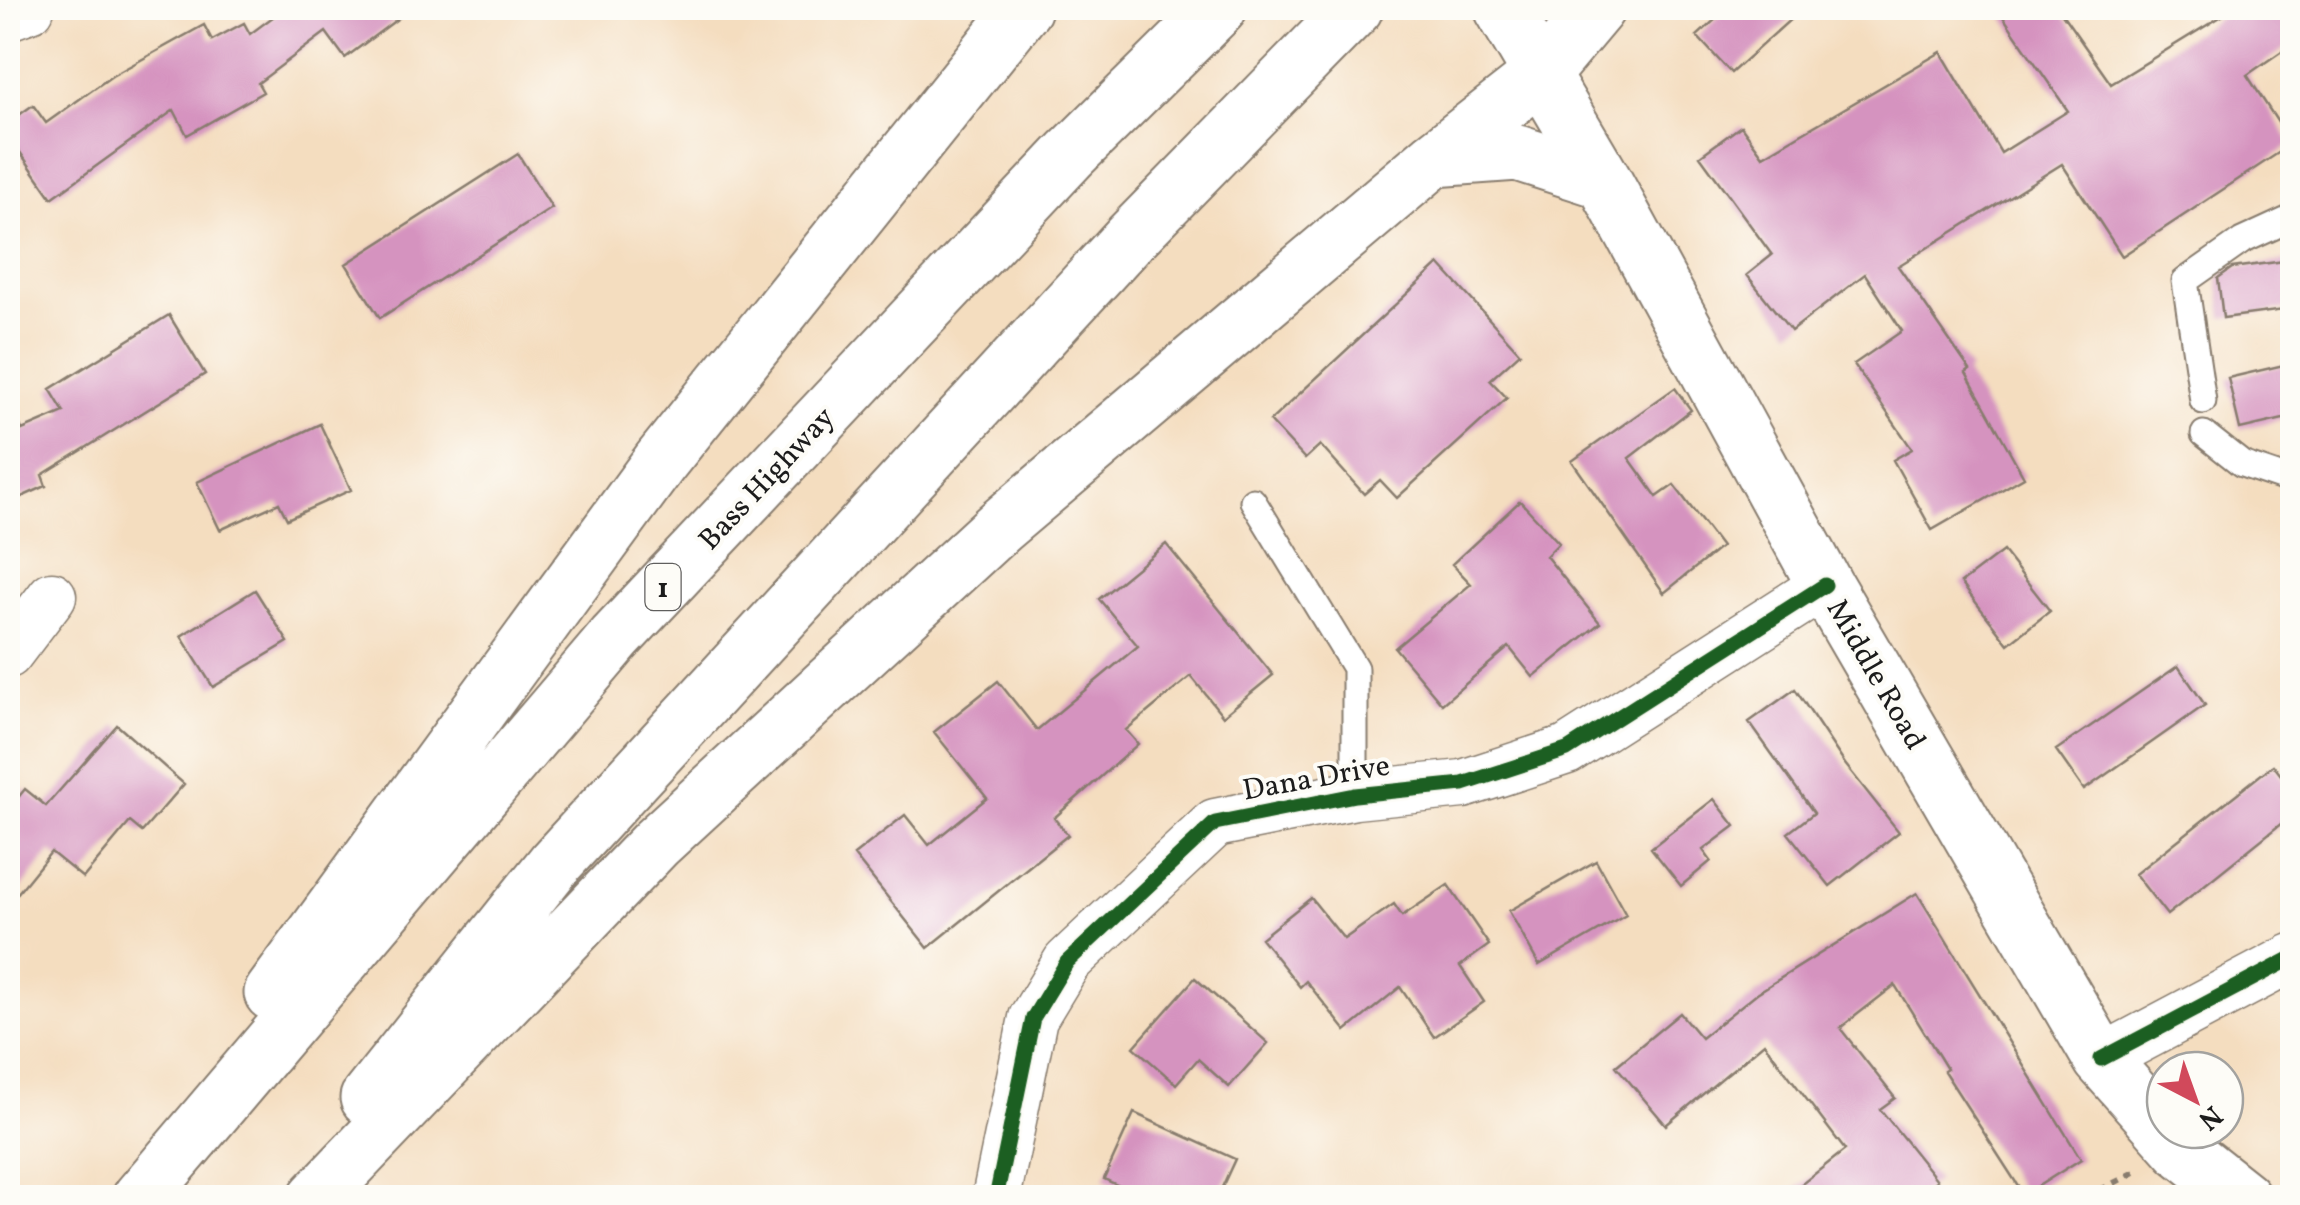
<svg xmlns="http://www.w3.org/2000/svg" width="2300" height="1205" viewBox="0 0 2300 1205" font-family="Vollkorn,serif">
	<style>
		.building { fill: #d593bf }
		.lines { fill: none; stroke-linecap: round; stroke-linejoin: round }
		.service-casing { stroke: #887c6e; stroke-width: 29 }
		.minor-casing { stroke: #887c6e; stroke-width: 51 }
		.secondary-casing { stroke: #887c6e; stroke-width: 59 }
		.motorway-casing { stroke: #887c6e; stroke-width: 59 }
		.path { stroke: #887c6e; stroke-width: 6; stroke-dasharray: 8 8; stroke-linecap: butt }
		.service { stroke: #fff; stroke-width: 25 }
		.minor { stroke: #fff; stroke-width: 48 }
		.secondary { stroke: #fff; stroke-width: 55 }
		.motorway { stroke: #fff; stroke-width: 55 }
		.cycleway-casing { stroke: #fdfcf7; stroke-width: 21 }
		.cycleway { stroke: #1b5e20; stroke-width: 15 }
		.labels { text-anchor: middle; stroke-width: 8; stroke-linejoin: round; paint-order: stroke }
		.shield { fill: #fdfcf7; stroke: #605f5e; stroke-width: 2.5 }
		.shield-label { font-size: 28px; font-weight: bold; fill: #1c1c1c }
		.street-label { font-size: 30px; fill: #1c1c1c; stroke: #fdfcf7 }
	</style>
	<rect width="100%" height="100%" fill="#fdfcf7"/>
	<filter id="ink" filterUnits="userSpaceOnUse"><feTurbulence type="fractalNoise" baseFrequency=".01" numOctaves="2"/><feDisplacementMap in="SourceGraphic" scale="20" xChannelSelector="R" yChannelSelector="G"/><feConvolveMatrix kernelMatrix="1 2 1 2 8 2 1 2 1" color-interpolation-filters="sRGB"/></filter>
	<filter id="wash" filterUnits="userSpaceOnUse"><feTurbulence type="fractalNoise" baseFrequency=".0048" numOctaves="4" result="noise"/><feDisplacementMap in="SourceGraphic" scale="40" xChannelSelector="R" yChannelSelector="G"/><feGaussianBlur stdDeviation="2.25" result="paint"/><feColorMatrix in="noise" values="0 0 0 0 0 0 0 0 0 0 0 0 0 0 0 0 0 1.4 0 .05"/><feComposite in="paint" operator="in"/></filter>
	<g filter="url(#wash)">
		<rect width="100%" height="100%" fill="#f4ddbf"/>
		<g id="blocks">
			<!-- building -->
			<path class="building" d="M 285,8 L 412,8 L 345,58 L 326,32 L 258,83 L 263,92 L 187,135 L 174,110 L 52,198 L 8,135 L 8,123 L 33,105 L 46,123 L 112,76 L 204,25 L 212,40 L 244,23 L 250,34 Z
				M 1728,8 L 1803,8 L 1731,73 L 1697,36 Z
				M 1997,8 L 2058,8 L 2111,84 L 2235,8 L 2284,8 L 2292,20 L 2292,44 L 2247,75 L 2292,144 L 2122,256 L 2062,164 L 1898,266 L 1970,370 L 1966,373 L 2024,477 L 1932,530 L 1893,460 L 1912,449 L 1854,364 L 1902,331 L 1865,274 L 1791,331 L 1747,275 L 1772,255 L 1700,156 L 1741,126 L 1763,156 L 1941,52 L 2001,153 L 2068,111 Z
				M 518,154 L 552,208 L 380,318 L 346,264 Z
				M 2292,260 L 2292,309 L 2223,318 L 2218,278 L 2232,268 Z
				M 1439,264 L 1520,353 L 1490,380 L 1507,398 L 1397,498 L 1380,480 L 1364,494 L 1320,445 L 1305,459 L 1270,421 Z
				M 169,315 L 205,374 L 42,475 L 46,486 L 8,503 L 8,395 L 22,430 L 64,412 L 50,389 Z
				M 2292,363 L 2292,417 L 2240,429 L 2228,378 Z
				M 1675,388 L 1691,410 L 1629,458 L 1657,497 L 1674,485 L 1721,547 L 1664,593 L 1572,461 Z
				M 320,424 L 351,490 L 287,519 L 279,503 L 220,530 L 197,482 Z
				M 1520,501 L 1559,543 L 1546,556 L 1600,623 L 1533,677 L 1509,647 L 1442,704 L 1395,648 L 1471,584 L 1452,564 Z
				M 1166,544 L 1273,675 L 1223,716 L 1191,676 L 1126,730 L 1138,744 L 1054,818 L 1068,835 L 928,948 L 854,855 L 905,815 L 929,845 L 987,798 L 934,732 L 998,681 L 1037,730 L 1138,646 L 1099,599 Z
				M 2003,551 L 2050,611 L 2008,644 L 1961,583 Z
				M 255,590 L 288,642 L 213,687 L 181,636 Z
				M 2178,666 L 2205,705 L 2084,790 L 2056,750 Z
				M 1795,689 L 1845,764 L 1899,832 L 1830,886 L 1788,833 L 1814,813 L 1749,722 Z
				M 117,725 L 184,784 L 142,832 L 130,822 L 83,878 L 51,852 L 8,905 L 8,810 L 25,789 L 46,806 Z
				M 2273,765 L 2292,789 L 2292,815 L 2167,915 L 2135,874 Z
				M 1714,799 L 1735,826 L 1703,850 L 1711,861 L 1681,886 L 1651,848 Z
				M 1596,861 L 1626,915 L 1539,965 L 1509,911 Z
				M 1448,885 L 1489,945 L 1460,966 L 1484,1002 L 1434,1037 L 1400,987 L 1346,1031 L 1306,981 L 1300,987 L 1261,938 L 1311,898 L 1344,939 L 1394,904 L 1402,916 Z
				M 1917,893 L 2081,1159 L 2024,1195 L 1944,1071 L 1947,1069 L 1895,985 L 1840,1028 L 1895,1098 L 1880,1109 L 1937,1180 L 1916,1198 L 1784,1198 L 1845,1150 L 1764,1043 L 1666,1125 L 1616,1066 L 1680,1013 L 1701,1038 L 1757,993 Z
				M 1195,978 L 1268,1043 L 1229,1087 L 1198,1059 L 1176,1084 L 1134,1047 Z
				M 1134,1113 L 1235,1159 L 1217,1198 L 1144,1198 L 1104,1179 Z"/>
		</g>
	</g>
	<g filter="url(#ink)">
		<use href="#blocks" fill-opacity="0" stroke="#887c6e" stroke-width="2.5"/>
		<g class="lines">
			<!-- service casing -->
			<g class="service-casing">
				<path id="service" d="M 2203,401 L 2185,281 L 2242,241 L 2292,218
					M 2204,434 L 2242,464 L 2292,481
					M 1253,501 L 1355,668 L 1355,795"/>
			</g>
			<!-- minor casing -->
			<g class="minor-casing">
				<path id="minor" d="M 8,16 L 30,8
					M 8,654 L 52,596
					M 2101,1059 L 2292,958
					M 996,1198 L 1033,1018 L 1067,962 L 1215,823 L 1355,795 L 1463,784 L 1567,750 L 1825,585"/>
			</g>
			<!-- secondary casing -->
			<g class="secondary-casing">
				<path id="secondary" d="M 1502,8 L 1604,181 L 1825,585 L 2101,1059 L 2181,1149 L 2243,1198
					M 1434,159 L 1517,153 L 1604,181"/>
			</g>
			<!-- motorway casing -->
			<g class="motorway-casing">
				<path id="motorway" d="M 272,993 L 660,462 L 1024,8
					M 368,1098 L 555,863 L 1128,240 L 1355,8
					M 140,1198 L 615,638 L 1071,154 L 1219,8
					M 316,1198 L 656,843 L 999,527 L 1434,159 L 1540,76 L 1597,8"/>
			</g>
			<!-- path -->
			<path class="path" d="M 2085,1198 L 2137,1171"/>
			<!-- service -->
			<use href="#service" class="service"/>
			<!-- minor -->
			<use href="#minor" class="minor"/>
			<!-- secondary -->
			<use href="#secondary" class="secondary"/>
			<!-- motorway -->
			<use href="#motorway" class="motorway"/>
			<!-- cycleway casing -->
			<g class="cycleway-casing">
				<path id="cycleway" d="M 2101,1059 L 2292,958
					M 996,1198 L 1033,1018 L 1067,962 L 1215,823 L 1355,795 L 1463,784 L 1567,750 L 1825,585"/>
			</g>
			<!-- cycleway -->
			<use href="#cycleway" class="cycleway"/>
		</g>
	</g>
	<g class="labels">
		<!-- shield labels -->
		<rect class="shield" x="645.5" y="564" width="35" height="46" rx="8"/>
		<g class="shield-label">
			<text x="663" y="597">1</text>
		</g>
		<!-- street labels -->
		<g class="street-label">
			<text transform="translate(766 478) rotate(-47)" y="10">Bass Highway</text>
			<text transform="translate(1877 674) rotate(60)" y="10">Middle Road</text>
			<text transform="translate(1316 777) rotate(-10)" y="10">Dana Drive</text>
		</g>
	</g>
	<!-- margin -->
	<rect width="2300" height="1205" fill="none" stroke="#fdfcf7" stroke-width="40"/>
	<!-- north arrow -->
	<g transform="translate(2195 1100) rotate(139)"><circle r="48" fill="#fdfcf7" stroke="#a3a29f" stroke-width="2.5"/>
	<path d="M0-8L18 38L0 25L-18 38Z" fill="#d1495b"/>
	<text y="-15" font-size="28" font-weight="bold" text-anchor="middle" fill="#1c1c1c">N</text>
	</g>
</svg>
